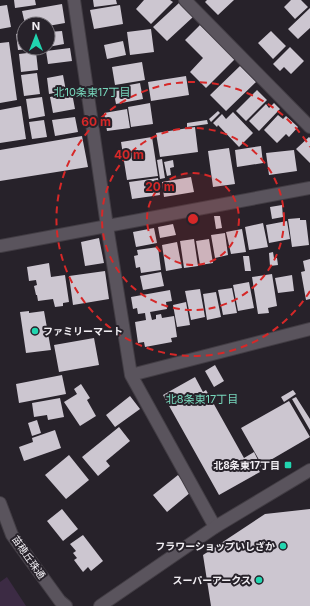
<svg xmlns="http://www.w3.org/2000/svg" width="310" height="606" viewBox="0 0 310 606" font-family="Inter,'Noto Sans JP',sans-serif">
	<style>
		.green { fill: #3c2b44 }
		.building { fill: #ccc6d0 }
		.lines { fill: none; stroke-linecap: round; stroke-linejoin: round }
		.street-casing { stroke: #423d44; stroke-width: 14 }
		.secondary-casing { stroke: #423d44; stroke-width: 14 }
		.street { stroke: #5a545d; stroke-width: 12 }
		.secondary { stroke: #5a545d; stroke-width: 12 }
		.ring { fill: none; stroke: #d62828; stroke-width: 2; stroke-dasharray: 7 5 }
		.poi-dot { fill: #21d5af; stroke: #27222a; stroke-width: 1.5 }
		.labels { text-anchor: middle; stroke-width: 4; stroke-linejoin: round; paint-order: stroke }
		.poi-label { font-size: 10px; font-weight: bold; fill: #f1eef3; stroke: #27222a; text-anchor: end }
		.street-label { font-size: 10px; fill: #f1eef3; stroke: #27222a }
		.neighbourhood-label { font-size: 11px; fill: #77d7bc; stroke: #27222a }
		.centre { fill: #d62828; stroke: #27222a; stroke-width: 2 }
		.ring-label { font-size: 12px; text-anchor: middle; font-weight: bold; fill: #d62828; stroke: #27222a; stroke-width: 4; stroke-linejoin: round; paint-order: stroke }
	</style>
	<rect width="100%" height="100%" fill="#27222a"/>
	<!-- green -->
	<path class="green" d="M 7,577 L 26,606 L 0,606 L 0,582 Z"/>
	<!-- building -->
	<path class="building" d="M 14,0 L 35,0 L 36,5 L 15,8 Z
		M 93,0 L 116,0 L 117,4 L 94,7 Z
		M 144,0 L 170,0 L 173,2 L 151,24 L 136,9 Z
		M 207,0 L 234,0 L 218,15 L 205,2 Z
		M 291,0 L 301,0 L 308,7 L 295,19 L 284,7 Z
		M 179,3 L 193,17 L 167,41 L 153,27 Z
		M 62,4 L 65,23 L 48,26 L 48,24 L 25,24 L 22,11 Z
		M 7,5 L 11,27 L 0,29 L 0,6 Z
		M 120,5 L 123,24 L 94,29 L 90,10 Z
		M 310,8 L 310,28 L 298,39 L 288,29 Z
		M 200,25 L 235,59 L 206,88 L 190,72 L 203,58 L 185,40 Z
		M 151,29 L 154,52 L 130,55 L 127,32 Z
		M 62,31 L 64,44 L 48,47 L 48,32 Z
		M 271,31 L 286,46 L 273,59 L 258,43 Z
		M 24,33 L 24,48 L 30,48 L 30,49 L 18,50 L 16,34 Z
		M 123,41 L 126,55 L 107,59 L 104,45 Z
		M 9,42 L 17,100 L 0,103 L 0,43 Z
		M 290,47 L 304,61 L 291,74 L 284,67 L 280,71 L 273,64 Z
		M 70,48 L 72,61 L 48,64 L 46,51 Z
		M 36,52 L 38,70 L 21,72 L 19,54 Z
		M 142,62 L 145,80 L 115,85 L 112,67 Z
		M 240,66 L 256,82 L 226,111 L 210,95 Z
		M 37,73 L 40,94 L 24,96 L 21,75 Z
		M 63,75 L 66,91 L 49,94 L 47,78 Z
		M 186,76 L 189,95 L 151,101 L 148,82 Z
		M 140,83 L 143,99 L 116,104 L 113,88 Z
		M 257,90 L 267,100 L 246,121 L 236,111 Z
		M 72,93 L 75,109 L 53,113 L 50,97 Z
		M 42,97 L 45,116 L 29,119 L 26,99 Z
		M 150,103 L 153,124 L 131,127 L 128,107 Z
		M 274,103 L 280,109 L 259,131 L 249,121 L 266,104 L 269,108 Z
		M 21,106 L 26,139 L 0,143 L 0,110 Z
		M 127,109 L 130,128 L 107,131 L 104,113 Z
		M 218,111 L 220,113 L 211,122 L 209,119 Z
		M 233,112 L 253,133 L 239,147 L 218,125 L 217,127 L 213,123 L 222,114 L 226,119 Z
		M 278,115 L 283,119 L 286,116 L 298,127 L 289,137 L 286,134 L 277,143 L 264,130 Z
		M 75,117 L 78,132 L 55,136 L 52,120 Z
		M 44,120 L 47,137 L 32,139 L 29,122 Z
		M 207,120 L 208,124 L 187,127 L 187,123 Z
		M 195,127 L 198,152 L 160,157 L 156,133 Z
		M 82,136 L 88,167 L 0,181 L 0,150 Z
		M 152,137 L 158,176 L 127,180 L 121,142 Z
		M 309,137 L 310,138 L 310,163 L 296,149 Z
		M 261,146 L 263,163 L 237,167 L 235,150 Z
		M 229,148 L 235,184 L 213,187 L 208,151 Z
		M 294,150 L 297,171 L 269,175 L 266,153 Z
		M 162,159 L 165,178 L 160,179 L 157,160 Z
		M 173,160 L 174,167 L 170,168 L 171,175 L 167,176 L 164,162 Z
		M 191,177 L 194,192 L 164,197 L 162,182 Z
		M 158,178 L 160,195 L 132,199 L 129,182 Z
		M 282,205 L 283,217 L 272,219 L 270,207 Z
		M 214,216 L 220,216 L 222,228 L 216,229 Z
		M 300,218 L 300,220 L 306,220 L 309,245 L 292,247 L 288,219 Z
		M 287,221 L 290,239 L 269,243 L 266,225 Z
		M 263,223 L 268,247 L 249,250 L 245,227 Z
		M 173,224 L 176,235 L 160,238 L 158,227 Z
		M 154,228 L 157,243 L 136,247 L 133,232 Z
		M 242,229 L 246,252 L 231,254 L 226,232 Z
		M 225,233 L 228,255 L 215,258 L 211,235 Z
		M 99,238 L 104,263 L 85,266 L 81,242 Z
		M 194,239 L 198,266 L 184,268 L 180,241 Z
		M 209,239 L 213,263 L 200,265 L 196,241 Z
		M 177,242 L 182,268 L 166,271 L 162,245 Z
		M 158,247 L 161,270 L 141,273 L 140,267 L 136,268 L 134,256 L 138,255 L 137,250 Z
		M 273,252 L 274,258 L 277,258 L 278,265 L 270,266 L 269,253 Z
		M 243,256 L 249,256 L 251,271 L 245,271 Z
		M 310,259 L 310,299 L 306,300 L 301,272 L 305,271 L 303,261 Z
		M 49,263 L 51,277 L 65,275 L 69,302 L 63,303 L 63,306 L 55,307 L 53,299 L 38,301 L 37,295 L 36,295 L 34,286 L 37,285 L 36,280 L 29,281 L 27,267 Z
		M 105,271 L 109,299 L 73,305 L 69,276 Z
		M 161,272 L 164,286 L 143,290 L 140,276 Z
		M 272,274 L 277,306 L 268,308 L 269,313 L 258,314 L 252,277 Z
		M 292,275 L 294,291 L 278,293 L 275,278 Z
		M 249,282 L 254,308 L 238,311 L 233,285 Z
		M 232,288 L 237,313 L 223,315 L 218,290 Z
		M 200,289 L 205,317 L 191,320 L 185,291 Z
		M 170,290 L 172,301 L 166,302 L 167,309 L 150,312 L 152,320 L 156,319 L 156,315 L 161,314 L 162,318 L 174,316 L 177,337 L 171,338 L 172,342 L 145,347 L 144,342 L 138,343 L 135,322 L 146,320 L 145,313 L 138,314 L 137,308 L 133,309 L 131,297 Z
		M 216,292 L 221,317 L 207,320 L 203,294 Z
		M 186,302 L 190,325 L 177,327 L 173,305 Z
		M 29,311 L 29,313 L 44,311 L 51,350 L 26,353 L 20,312 Z
		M 94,338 L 99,365 L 59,372 L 54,345 Z
		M 215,365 L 224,381 L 214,387 L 205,371 Z
		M 62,375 L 66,394 L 19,403 L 16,384 Z
		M 195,377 L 203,392 L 206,390 L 244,458 L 254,452 L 261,466 L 257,468 L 260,472 L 219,495 L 163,395 Z
		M 81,384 L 90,398 L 87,400 L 96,416 L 80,426 L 64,402 L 77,394 L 74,389 Z
		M 293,390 L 296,394 L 284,402 L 281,397 Z
		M 130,396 L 140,409 L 115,427 L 106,415 Z
		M 296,397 L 310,419 L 310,430 L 292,399 Z
		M 60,398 L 64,417 L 48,420 L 47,415 L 34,417 L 32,403 Z
		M 289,401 L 310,437 L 262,465 L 241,428 Z
		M 37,420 L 41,433 L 32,436 L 28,423 Z
		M 119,427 L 130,441 L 106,461 L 110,466 L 98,476 L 82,457 Z
		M 55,430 L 61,448 L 24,461 L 19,447 L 33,442 L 32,438 Z
		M 69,455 L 89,480 L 66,499 L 45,475 Z
		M 178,475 L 191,492 L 167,512 L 153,495 Z
		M 62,509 L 78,529 L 63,541 L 47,521 Z
		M 310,509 L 310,606 L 211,606 L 203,555 L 265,514 Z
		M 83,535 L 103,561 L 91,571 L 88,567 L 83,572 L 74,560 L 77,558 L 73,553 L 76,551 L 70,544 Z"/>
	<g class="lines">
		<!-- street casing -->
		<g class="street-casing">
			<path id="street" d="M 74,0 L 107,226 L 131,375 L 215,527
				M 185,0 L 310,127
				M 0,246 L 310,188
				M 131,375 L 310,329"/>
		</g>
		<!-- secondary casing -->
		<g class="secondary-casing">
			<path id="secondary" d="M 0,503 L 12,535 L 60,601 L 66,606
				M 100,606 L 215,527 L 310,470"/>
		</g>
		<!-- street -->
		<use href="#street" class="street"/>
		<!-- secondary -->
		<use href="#secondary" class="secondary"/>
	</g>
	<!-- distance rings -->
	<circle cx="193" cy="219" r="46" fill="#d62828" fill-opacity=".12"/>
	<g class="ring">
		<circle cx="193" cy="219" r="46"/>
		<circle cx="193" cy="219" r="91"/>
		<path d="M310 291A137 137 0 1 1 310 147"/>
	</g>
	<!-- markers -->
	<g class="poi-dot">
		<circle cx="35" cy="331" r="4"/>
		<rect x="284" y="461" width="8" height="8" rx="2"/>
		<circle cx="283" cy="546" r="4"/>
		<circle cx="259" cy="580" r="4"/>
	</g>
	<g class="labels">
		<!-- poi labels -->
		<g class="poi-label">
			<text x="43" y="335" text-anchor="start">ファミリーマート</text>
			<text x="280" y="469">北8条東17丁目</text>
			<text x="275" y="550">フラワーショップいしざか</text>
			<text x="251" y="584">スーパーアークス</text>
		</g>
		<!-- street labels -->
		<g class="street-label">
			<text transform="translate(29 557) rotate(55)" y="4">苗穂丘珠通</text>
		</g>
		<!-- neighbourhood labels -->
		<g class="neighbourhood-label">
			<text x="92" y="96">北10条東17丁目</text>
			<text x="202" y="403">北8条東17丁目</text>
		</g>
	</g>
	<circle cx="193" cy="219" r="6" class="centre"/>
	<g class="ring-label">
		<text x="96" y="126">60 m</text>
		<text x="129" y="159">40 m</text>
		<text x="160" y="191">20 m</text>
	</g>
	<!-- north arrow -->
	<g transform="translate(36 36)"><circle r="19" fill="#27222a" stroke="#78747a"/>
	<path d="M0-3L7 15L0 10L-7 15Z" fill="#21d5af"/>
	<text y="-6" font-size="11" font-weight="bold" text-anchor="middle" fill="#f1eef3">N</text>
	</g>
</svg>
